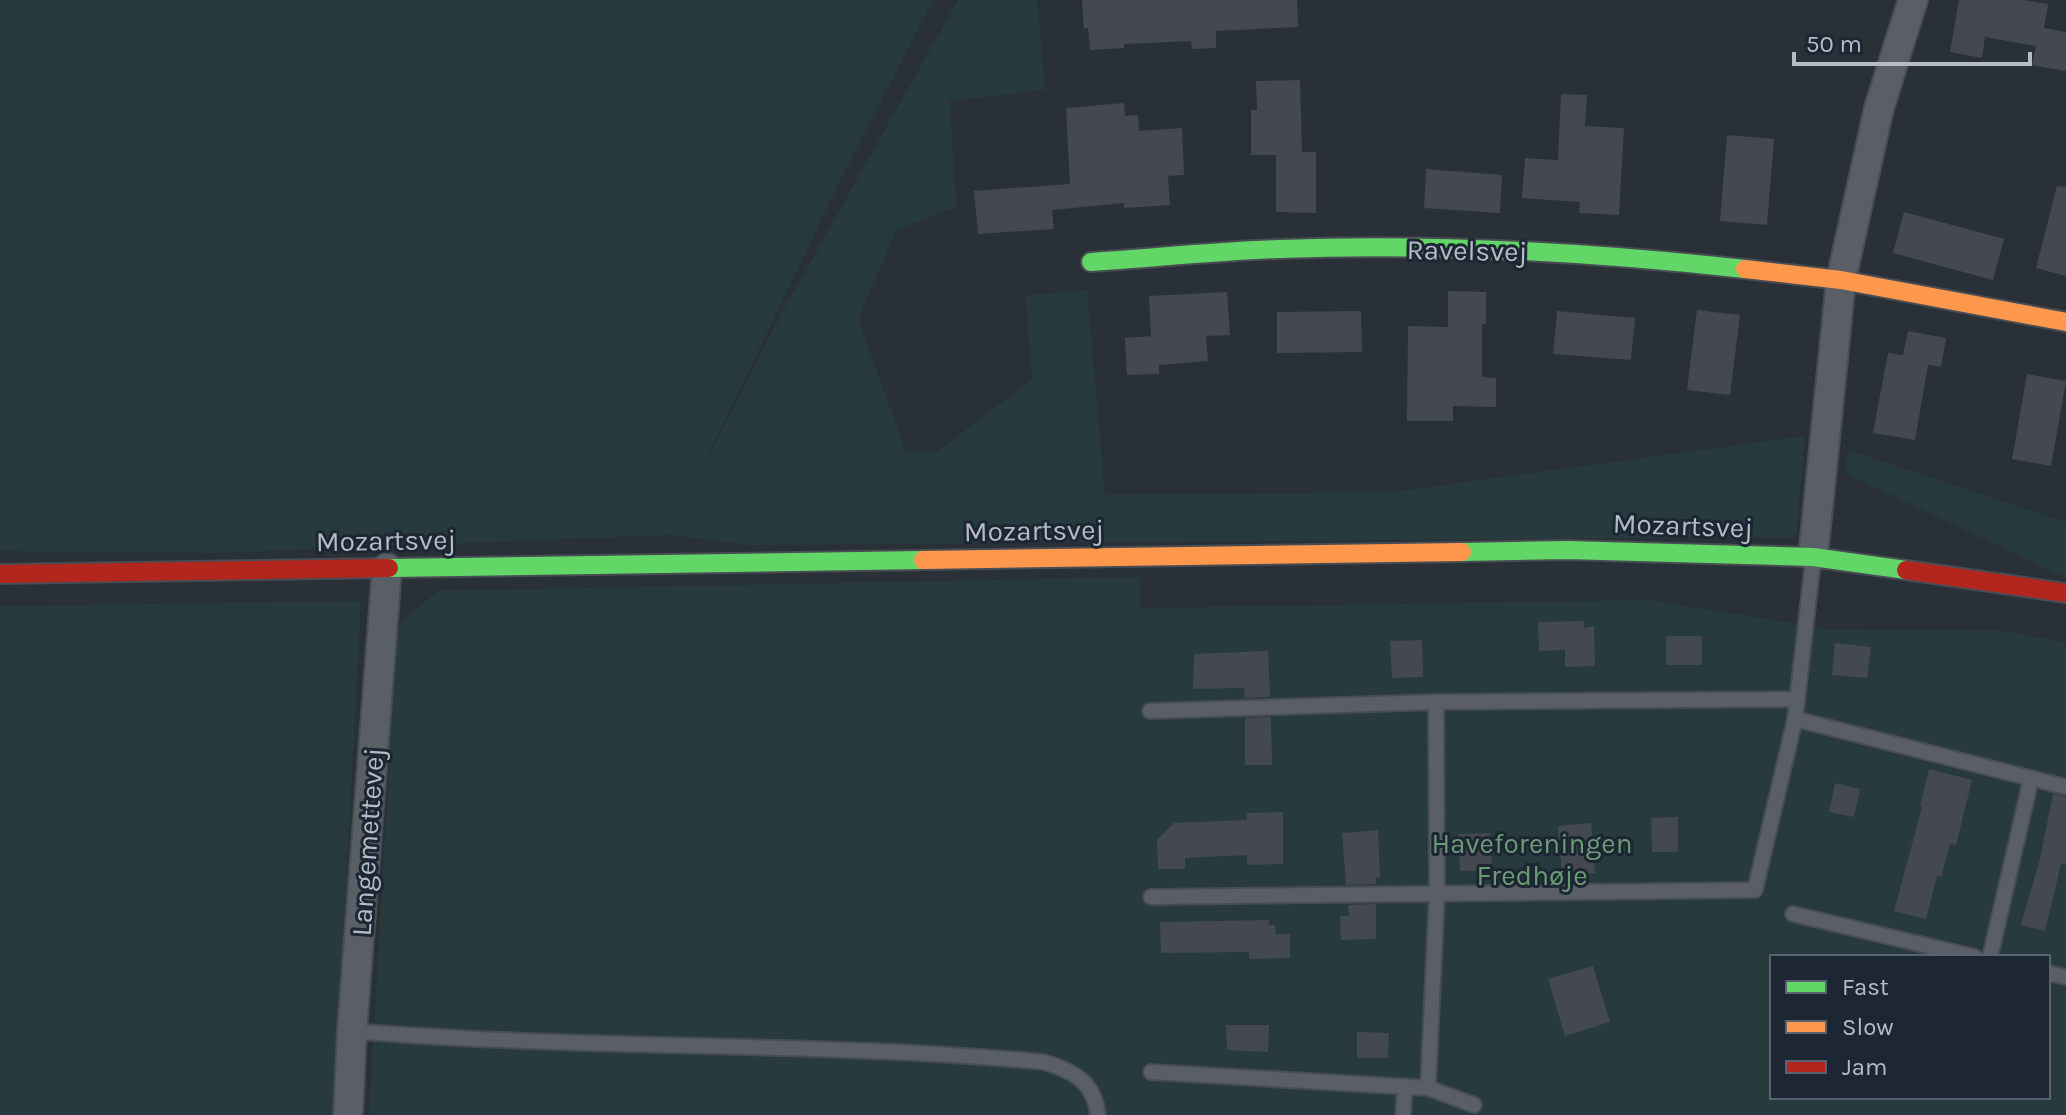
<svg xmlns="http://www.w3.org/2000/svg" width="2066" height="1115" viewBox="0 0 2066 1115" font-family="Karla,sans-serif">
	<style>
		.green { fill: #273a3e; fill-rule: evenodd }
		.building { fill: #444950 }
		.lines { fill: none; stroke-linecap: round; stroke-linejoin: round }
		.lane-casing { stroke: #484c53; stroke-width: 18 }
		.street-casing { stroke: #484c53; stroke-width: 32 }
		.fast-casing { stroke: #484c53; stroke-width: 22 }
		.slow-casing { stroke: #484c53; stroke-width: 22 }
		.jam-casing { stroke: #484c53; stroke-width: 22 }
		.lane { stroke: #5a5e66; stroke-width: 14 }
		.street { stroke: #5a5e66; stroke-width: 28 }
		.fast { stroke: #63d668; stroke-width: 18 }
		.slow { stroke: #ff974d; stroke-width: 18 }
		.jam { stroke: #b3261e; stroke-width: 18 }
		.labels { text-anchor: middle; stroke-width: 6; stroke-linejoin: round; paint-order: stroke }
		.street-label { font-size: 28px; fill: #b4bcc9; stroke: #1d2633 }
		.park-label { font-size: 28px; fill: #6b9a76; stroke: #1d2633 }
	</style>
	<rect width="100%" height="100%" fill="#2a3038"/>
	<!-- green -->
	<path class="green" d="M 0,0 L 933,0 L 839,183 L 693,486 L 783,311 L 958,0 L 1037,0 L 1045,90 L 950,101 L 956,207 L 896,230 L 858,319 L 906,452 L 938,451 L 1032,380 L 1026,295 L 1087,290 L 1105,495 L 1392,492 L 1805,436 L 1796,537 L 751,545 L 669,535 L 214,553 L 0,551 Z
		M 1848,450 L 2066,522 L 2066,578 L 1845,473 Z
		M 1139,577 L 1141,608 L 1648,600 L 1828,629 L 2005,631 L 2066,643 L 2066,1115 L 369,1115 L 397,626 L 438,591 ZM 1772,957 L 2048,957 L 2048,1097 L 1772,1097 Z
		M 361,601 L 334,1115 L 0,1115 L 0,606 Z"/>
	<!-- building -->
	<path class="building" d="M 1082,0 L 1297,0 L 1298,27 L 1216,31 L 1216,48 L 1192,49 L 1191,41 L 1124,44 L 1124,48 L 1090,50 L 1088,28 L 1084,29 Z
		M 1959,0 L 2023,0 L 2048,4 L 2044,28 L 2066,32 L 2066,71 L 2032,65 L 2036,46 L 1985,37 L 1982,58 L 1950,52 Z
		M 1300,80 L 1302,152 L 1316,152 L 1316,213 L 1276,212 L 1276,155 L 1251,155 L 1251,110 L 1257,110 L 1256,81 Z
		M 1561,94 L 1587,95 L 1585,126 L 1624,128 L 1619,215 L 1579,213 L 1580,202 L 1522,198 L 1525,158 L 1558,160 Z
		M 1124,103 L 1125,116 L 1138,115 L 1139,131 L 1182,128 L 1184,175 L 1168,176 L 1170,205 L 1124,208 L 1124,203 L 1052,210 L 1054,229 L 978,234 L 974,191 L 1070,184 L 1066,108 Z
		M 1727,135 L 1774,139 L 1767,225 L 1720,221 Z
		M 1426,169 L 1502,175 L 1500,213 L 1424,208 Z
		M 2057,186 L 2066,187 L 2066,276 L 2036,268 Z
		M 1904,212 L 2004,239 L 1993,280 L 1893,253 Z
		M 1448,291 L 1486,292 L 1486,324 L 1482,324 L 1482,377 L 1496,378 L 1496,407 L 1453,406 L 1453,421 L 1407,421 L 1408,326 L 1448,327 Z
		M 1227,292 L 1230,335 L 1206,336 L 1208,361 L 1159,365 L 1159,374 L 1127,375 L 1125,338 L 1151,336 L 1149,296 Z
		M 1697,310 L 1740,315 L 1730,395 L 1687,390 Z
		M 1361,311 L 1362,352 L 1277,353 L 1277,312 Z
		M 1557,311 L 1635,318 L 1631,360 L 1553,354 Z
		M 1908,331 L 1946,338 L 1941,367 L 1928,365 L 1915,440 L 1873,433 L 1888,353 L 1903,355 Z
		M 2027,374 L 2066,381 L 2051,466 L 2012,459 Z
		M 1584,621 L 1584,628 L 1594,626 L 1595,666 L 1565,667 L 1565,650 L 1539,651 L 1538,622 Z
		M 1666,636 L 1702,636 L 1702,665 L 1666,665 Z
		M 1422,640 L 1423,677 L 1392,678 L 1390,641 Z
		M 1835,643 L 1871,647 L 1867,678 L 1832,675 Z
		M 1268,651 L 1270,697 L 1245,698 L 1244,688 L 1193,689 L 1194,654 Z
		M 1271,717 L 1272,765 L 1245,765 L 1245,718 Z
		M 1929,769 L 1972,780 L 1956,845 L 1950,844 L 1941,877 L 1937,876 L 1926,919 L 1894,911 L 1922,807 L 1920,807 Z
		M 1835,783 L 1860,789 L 1854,817 L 1829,812 Z
		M 2053,794 L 2066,797 L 2066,865 L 2061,864 L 2045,931 L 2021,925 L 2040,859 Z
		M 1283,812 L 1283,864 L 1247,865 L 1247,855 L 1185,858 L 1185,869 L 1158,869 L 1157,840 L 1174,823 L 1247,820 L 1247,813 Z
		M 1678,817 L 1678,852 L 1652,852 L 1651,818 Z
		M 1591,823 L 1595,873 L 1562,876 L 1558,826 Z
		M 1378,830 L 1380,877 L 1376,878 L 1376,884 L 1346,885 L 1342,833 Z
		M 1490,833 L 1492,870 L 1460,871 L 1458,834 Z
		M 1376,904 L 1376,939 L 1341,940 L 1340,916 L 1349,916 L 1348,905 Z
		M 1269,920 L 1269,925 L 1275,925 L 1276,934 L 1290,934 L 1290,958 L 1249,959 L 1249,952 L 1161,953 L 1160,922 Z
		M 1593,966 L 1610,1022 L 1565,1036 L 1548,979 Z
		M 1226,1025 L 1269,1025 L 1268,1052 L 1227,1050 Z
		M 1357,1032 L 1389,1033 L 1388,1058 L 1357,1058 Z"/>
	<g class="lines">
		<!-- lane casing -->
		<g class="lane-casing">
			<path id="lane" d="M 1150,711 L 1436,702
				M 1795,719 L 2066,787
				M 1151,897 L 1755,890 L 1795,719 L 1813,561
				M 1793,914 L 1975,957
				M 1990,957 L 2031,779
				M 2048,973 L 2066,977
				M 352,1031 C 582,1050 814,1041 1044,1062 C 1073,1071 1094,1081 1098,1115
				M 1151,1072 L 1428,1088 L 1437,893 L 1436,702 L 1797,699
				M 1428,1088 L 1474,1105
				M 1403,1115 L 1405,1086"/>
		</g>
		<!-- street casing -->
		<g class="street-casing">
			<path id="street" d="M 1813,557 L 1841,280 L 1879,108 L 1913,0
				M 348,1115 L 352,1031 L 387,568"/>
		</g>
		<!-- fast casing -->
		<g class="fast-casing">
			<path id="fast" d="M 1091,262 C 1153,258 1216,251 1279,249 C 1434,243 1590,252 1745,269
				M 1462,552 L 1567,550 L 1813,557 L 1906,570
				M 389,568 L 923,560"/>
		</g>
		<!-- slow casing -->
		<g class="slow-casing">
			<path id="slow" d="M 1745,269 L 1841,280 L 2066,322
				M 923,560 L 1462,552"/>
		</g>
		<!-- jam casing -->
		<g class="jam-casing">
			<path id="jam" d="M 1906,570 L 2066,593
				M 0,574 L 389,568"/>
		</g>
		<!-- lane -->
		<use href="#lane" class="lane"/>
		<!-- street -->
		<use href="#street" class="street"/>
		<!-- fast -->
		<use href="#fast" class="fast"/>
		<!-- slow -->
		<use href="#slow" class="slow"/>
		<!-- jam -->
		<use href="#jam" class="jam"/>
	</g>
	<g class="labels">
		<!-- street labels -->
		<g class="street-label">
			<text transform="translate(1467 250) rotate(1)" y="10">Ravelsvej</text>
			<text transform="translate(1683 525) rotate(2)" y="10">Mozartsvej</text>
			<text transform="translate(1034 530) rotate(-1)" y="10">Mozartsvej</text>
			<text transform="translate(386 540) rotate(-1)" y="10">Mozartsvej</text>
			<text transform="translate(367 842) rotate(-86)" y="10">Langemettevej</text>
		</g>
		<!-- park labels -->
		<g class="park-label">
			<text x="1532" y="853">Haveforeningen<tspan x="1532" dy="32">Fredhøje</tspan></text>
		</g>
	</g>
	<!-- legend -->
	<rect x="1770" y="955" width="280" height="144" fill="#1d2633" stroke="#59626f" stroke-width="2"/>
	<rect x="1786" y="981" width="40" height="12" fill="#63d668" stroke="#59626f" stroke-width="2"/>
	<text x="1842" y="995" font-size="24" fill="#b4bcc9">Fast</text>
	<rect x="1786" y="1021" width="40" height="12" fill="#ff974d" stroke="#59626f" stroke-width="2"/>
	<text x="1842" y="1035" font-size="24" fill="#b4bcc9">Slow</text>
	<rect x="1786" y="1061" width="40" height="12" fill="#b3261e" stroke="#59626f" stroke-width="2"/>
	<text x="1842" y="1075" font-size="24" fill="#b4bcc9">Jam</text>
	<!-- scale -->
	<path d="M1794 52v12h236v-12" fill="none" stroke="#b4bcc9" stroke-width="4"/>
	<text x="1806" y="52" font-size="24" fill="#b4bcc9" stroke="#1d2633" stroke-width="6" paint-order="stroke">50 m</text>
</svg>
